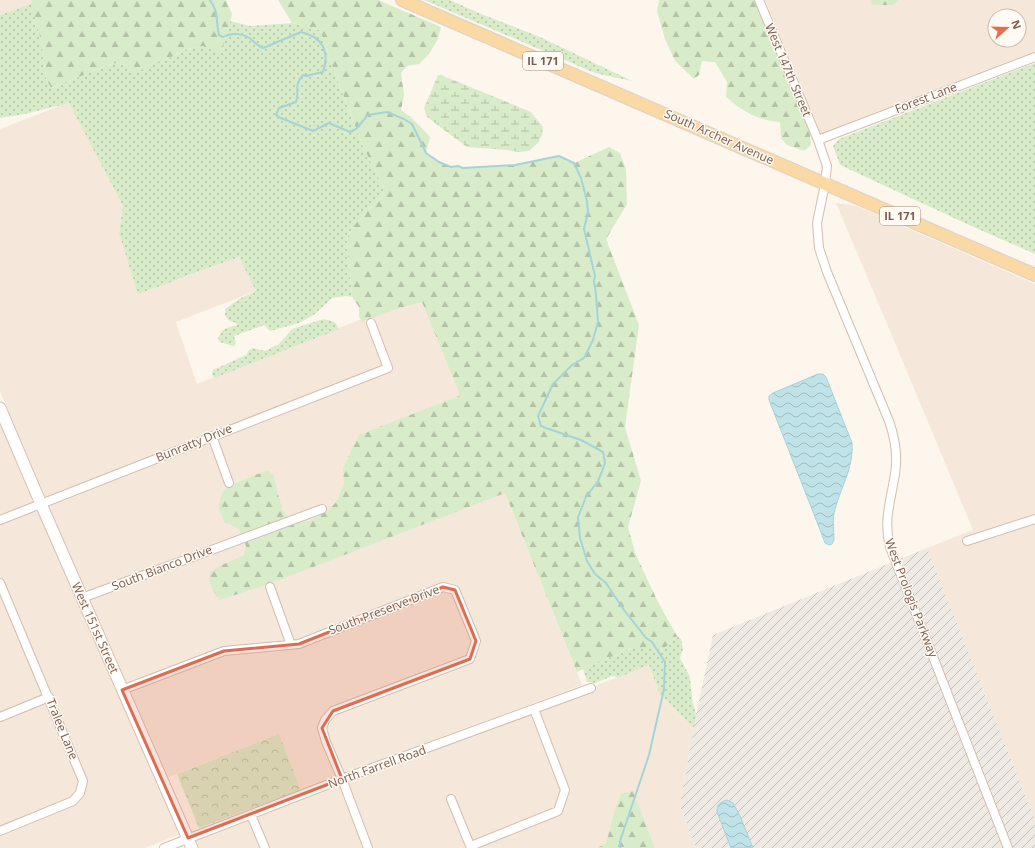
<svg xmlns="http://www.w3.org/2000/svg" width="1035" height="848" viewBox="0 0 1035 848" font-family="'Open Sans',sans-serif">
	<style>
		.residential { fill: #f5e8da; fill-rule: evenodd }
		.industrial { fill: url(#industrial-furrows) }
		.grass { fill: url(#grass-dots) }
		.forest { fill: url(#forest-firs) }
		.wetland { fill: url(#wetland-marsh) }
		.park { fill: url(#park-crowns) }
		.water { fill: url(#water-waves); stroke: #a5d3da }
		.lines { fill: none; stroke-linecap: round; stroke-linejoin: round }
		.stream { stroke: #a5d3da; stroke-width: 2 }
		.street-casing { stroke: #d1beb0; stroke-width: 10 }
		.secondary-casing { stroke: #d6c0b0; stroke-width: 13 }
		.primary-casing { stroke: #dad1cd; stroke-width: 14 }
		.street { stroke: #fff; stroke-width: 8 }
		.secondary { stroke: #fff; stroke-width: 11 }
		.primary { stroke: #fbd9a5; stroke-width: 12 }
		.marked { fill: #dc6d51; fill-opacity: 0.2; stroke: #dc6d51; stroke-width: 3; stroke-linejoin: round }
		.labels { text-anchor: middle; stroke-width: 3; stroke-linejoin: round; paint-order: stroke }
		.shield { fill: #fffaf3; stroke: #a28b7f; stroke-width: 1 }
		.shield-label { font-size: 11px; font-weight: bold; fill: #7a5c4d }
		.street-label { font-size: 12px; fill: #7a5c4d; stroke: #fffaf3 }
	</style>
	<defs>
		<pattern id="industrial-furrows" width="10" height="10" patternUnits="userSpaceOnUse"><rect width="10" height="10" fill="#efe9e4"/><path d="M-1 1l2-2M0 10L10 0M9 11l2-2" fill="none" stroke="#c7c0bb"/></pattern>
		<pattern id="grass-dots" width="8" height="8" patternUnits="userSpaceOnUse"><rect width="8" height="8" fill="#d8ecc9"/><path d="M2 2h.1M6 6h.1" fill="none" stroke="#b4c2a5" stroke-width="1.8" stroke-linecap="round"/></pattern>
		<pattern id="forest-firs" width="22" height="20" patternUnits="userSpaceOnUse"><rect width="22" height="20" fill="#d8ecc9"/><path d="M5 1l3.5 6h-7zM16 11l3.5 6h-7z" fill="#b4c2a5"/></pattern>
		<pattern id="wetland-marsh" width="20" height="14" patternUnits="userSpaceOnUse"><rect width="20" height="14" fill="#d8ecc9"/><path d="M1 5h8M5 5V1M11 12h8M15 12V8" fill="none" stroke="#b4c2a5"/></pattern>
		<pattern id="park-crowns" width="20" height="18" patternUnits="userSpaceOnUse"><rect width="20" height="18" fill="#d8ecc9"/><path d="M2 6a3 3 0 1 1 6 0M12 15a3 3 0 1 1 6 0" fill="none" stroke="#b4c2a5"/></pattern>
		<pattern id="water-waves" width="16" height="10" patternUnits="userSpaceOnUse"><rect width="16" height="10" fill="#bfe3e8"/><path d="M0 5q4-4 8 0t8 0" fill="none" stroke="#a0bbbe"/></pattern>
	</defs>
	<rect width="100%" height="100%" fill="#fdf6ec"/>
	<!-- residential -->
	<path class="residential" d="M 0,0 L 31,0 L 32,3 L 0,15 Z
		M 765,0 L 1035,0 L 1035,59 L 824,141 ZM 995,16 L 1019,16 L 1019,40 L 995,40 Z
		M 69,102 L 123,206 L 119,233 L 178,280 L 239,257 L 256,291 L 176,322 L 197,384 L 420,296 L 505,493 L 582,685 L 301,790 L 279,734 L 168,777 L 25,453 L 0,391 L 0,129 Z
		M 836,203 L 857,206 L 1035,284 L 1035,820 L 927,548 L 973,530 L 890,331 Z
		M 0,413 L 180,834 L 145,848 L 0,848 Z
		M 649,665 L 660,694 L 694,728 L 680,806 L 696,848 L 655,848 L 647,828 L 596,848 L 198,848 L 195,841 Z"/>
	<!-- industrial -->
	<path class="industrial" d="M 927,548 L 1035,820 L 1035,848 L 696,848 L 680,806 L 696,715 L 713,635 Z"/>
	<!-- grass -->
	<path class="grass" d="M 424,0 L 450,0 L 481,14 L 540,37 L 632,81 L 595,73 Z
		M 32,3 L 42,45 L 46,78 L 51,88 L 114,63 L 126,65 L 161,62 L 187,49 L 203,46 L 221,53 L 230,21 L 250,26 L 292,23 L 320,30 L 334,71 L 362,144 L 384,189 L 382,197 L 365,213 L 352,228 L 347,239 L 352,297 L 346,296 L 332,298 L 315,314 L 299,323 L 270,331 L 264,325 L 234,336 L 236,344 L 233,346 L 220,342 L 218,339 C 223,326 226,329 237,325 L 236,323 L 228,320 L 225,315 L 225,309 L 239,299 L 256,291 L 239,257 L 138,294 L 119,233 L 123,206 L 69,103 L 25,114 L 0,118 L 0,15 Z
		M 1035,63 L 1035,254 L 967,224 L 840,165 L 833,146 L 839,139 Z
		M 324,319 L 335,322 L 339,329 L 214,378 L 212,374 L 213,370 L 246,355 L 249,350 L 253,348 L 265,351 L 279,344 L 292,329 Z
		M 677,636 L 681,639 L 683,649 L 680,658 L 690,677 L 692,698 L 696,715 L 694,728 L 660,694 L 649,665 L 619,677 L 612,676 L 595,683 L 587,682 L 583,669 L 631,648 L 665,648 Z"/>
	<!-- forest -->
	<path class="forest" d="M 31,0 L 226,0 L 232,14 L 221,54 L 203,46 L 187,49 L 161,62 L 131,74 L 126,65 L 114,63 L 51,88 L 46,78 L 42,45 Z
		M 278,0 L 378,0 L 441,27 L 438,39 L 429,54 L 419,64 L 407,66 L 401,73 L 404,95 L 401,110 L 413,119 L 430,137 L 426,153 C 434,158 441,164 450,166 C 454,167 458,166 463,168 L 515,165 L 559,156 L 574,163 L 609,147 L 620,153 L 626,169 L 627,204 L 606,239 L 639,325 L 625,427 L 641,481 L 628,527 L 635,553 L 657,600 L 677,636 L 665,648 L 631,648 L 577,672 L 505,493 L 277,581 L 220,600 C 213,591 207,584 210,572 L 224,564 L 244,555 L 246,546 L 239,529 L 225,522 L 218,507 L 222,493 L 228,486 L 268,470 L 274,476 L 277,491 L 283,511 L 294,522 L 310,521 L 329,510 L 336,502 L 344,484 L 343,468 L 359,435 L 459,396 L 459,392 L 422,302 L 396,309 L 362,322 L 359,316 L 359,307 L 352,297 L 347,239 L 352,228 L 365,213 L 382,197 L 384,189 L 362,144 L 334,71 L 320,30 L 292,23 Z
		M 659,0 L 759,0 L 809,127 L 811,145 L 804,151 L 787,145 L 781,138 L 780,122 C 757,120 744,112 726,97 L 727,82 L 715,62 L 702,61 L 699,75 L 694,79 L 675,61 L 665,39 L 657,11 Z
		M 871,0 L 899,0 L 893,5 L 872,5 Z
		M 633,791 L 655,848 L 596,848 L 606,844 L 614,813 L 621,794 Z"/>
	<!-- wetland -->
	<path class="wetland" d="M 438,75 L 441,75 L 531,112 L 543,127 L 542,135 L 538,143 L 529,151 L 519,152 L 507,150 L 467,147 L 427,117 L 424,108 Z"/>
	<!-- park -->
	<path class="park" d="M 279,734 L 301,790 L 199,828 L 177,774 Z"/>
	<!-- water -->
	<path class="water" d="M 818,374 L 823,374 L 826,377 L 852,443 C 854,467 841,487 835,509 C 832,518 834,530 834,540 L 832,544 L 829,545 L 825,543 L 819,527 L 769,400 L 769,396 L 773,393 Z
		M 727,800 L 733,803 L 740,816 L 753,848 L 731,848 L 717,812 C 717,804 720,802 727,800 Z"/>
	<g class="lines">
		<!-- stream -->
		<path class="stream" d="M 210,0 C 220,15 215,20 219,35 L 223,37 C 232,32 245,33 253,41 C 257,45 258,46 263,48 L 301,32 C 323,37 330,52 323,72 L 306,76 L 303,75 C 293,86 300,91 296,102 L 279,108 L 276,115 L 281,118 L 313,131 L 329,123 L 350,132 L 356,129 L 368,115 L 387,112 L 404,119 L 412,124 L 426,153 L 439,162 L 451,167 L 458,166 L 463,168 L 515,165 L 559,156 L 574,163 L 581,178 L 587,201 L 588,212 L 584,229 L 595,276 L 594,281 L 596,295 L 598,322 L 593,340 L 584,358 L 572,365 L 553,384 L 538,416 L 541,426 L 546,428 L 581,440 L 603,452 L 605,463 L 603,469 L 598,481 L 586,497 L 578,517 L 580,538 L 587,561 L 595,574 L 606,583 L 624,610 L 646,638 L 652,642 L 665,662 L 664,689 L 649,755 L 620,841 L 620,848"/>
		<!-- street casing -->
		<g class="street-casing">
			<path id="street" d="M 759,0 L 818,140 L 827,166 L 825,184 L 817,223 L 819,248 L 827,272 L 889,421 C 895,438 898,456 895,474 C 891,500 883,520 890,547 L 1008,848
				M 818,140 L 1035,57
				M 212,436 L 229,483
				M 0,520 L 388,368 L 371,323
				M 967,541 L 1035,519
				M 0,583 L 83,781 L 80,793 L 73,801 L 0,831
				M 270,587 L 291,645
				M 82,598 L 322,509
				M 122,690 L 224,651 L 299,644 L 443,587 L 455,590 L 476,641 L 470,659 L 333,711 L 325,720 L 322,728 L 326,742 L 342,779 L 368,848
				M 0,717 L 49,697
				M 451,799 L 471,848
				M 251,815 L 265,848
				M 471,846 L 558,811 L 565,790 L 534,709
				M 164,848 L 342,779 L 591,688"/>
		</g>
		<!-- secondary casing -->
		<g class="secondary-casing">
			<path id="secondary" d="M 0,408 L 41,504 L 192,848"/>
		</g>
		<!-- primary casing -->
		<g class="primary-casing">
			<path id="primary" d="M 402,0 L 1035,275"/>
		</g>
		<!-- street -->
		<use href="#street" class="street"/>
		<!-- secondary -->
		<use href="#secondary" class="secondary"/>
		<!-- primary -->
		<use href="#primary" class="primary"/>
	</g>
	<!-- marked area -->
	<path class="marked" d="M 443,587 L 455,590 L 476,641 L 470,659 L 333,711 L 322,728 L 342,779 L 188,838 L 122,690 L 224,651 L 299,644 Z"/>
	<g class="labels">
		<!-- shield labels -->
		<g class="shield">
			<rect x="523" y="52" width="40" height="18" rx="3"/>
			<rect x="880" y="207" width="40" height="18" rx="3"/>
		</g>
		<g class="shield-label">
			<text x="543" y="65">IL 171</text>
			<text x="900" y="220">IL 171</text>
		</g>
		<!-- street labels -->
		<g class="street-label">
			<text transform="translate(788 70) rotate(67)" y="4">West 147th Street</text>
			<text transform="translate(926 98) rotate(-21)" y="4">Forest Lane</text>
			<text transform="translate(719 137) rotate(24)" y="4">South Archer Avenue</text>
			<text transform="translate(194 443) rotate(-22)" y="4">Bunratty Drive</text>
			<text transform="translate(162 568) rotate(-21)" y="4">South Bianco Drive</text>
			<text transform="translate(911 598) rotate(69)" y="4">West Prologis Parkway</text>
			<text transform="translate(384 610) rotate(-21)" y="4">South Preserve Drive</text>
			<text transform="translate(95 628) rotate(66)" y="4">West 151st Street</text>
			<text transform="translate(62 729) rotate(68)" y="4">Tralee Lane</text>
			<text transform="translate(377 767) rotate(-20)" y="4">North Farrell Road</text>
		</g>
	</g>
	<!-- north arrow -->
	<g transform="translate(1007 28) rotate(70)"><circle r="19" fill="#fffaf3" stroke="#cabbb1"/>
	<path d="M0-3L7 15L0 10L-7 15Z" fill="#e76f51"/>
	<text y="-6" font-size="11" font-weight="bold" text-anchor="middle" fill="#7a5c4d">N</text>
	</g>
</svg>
